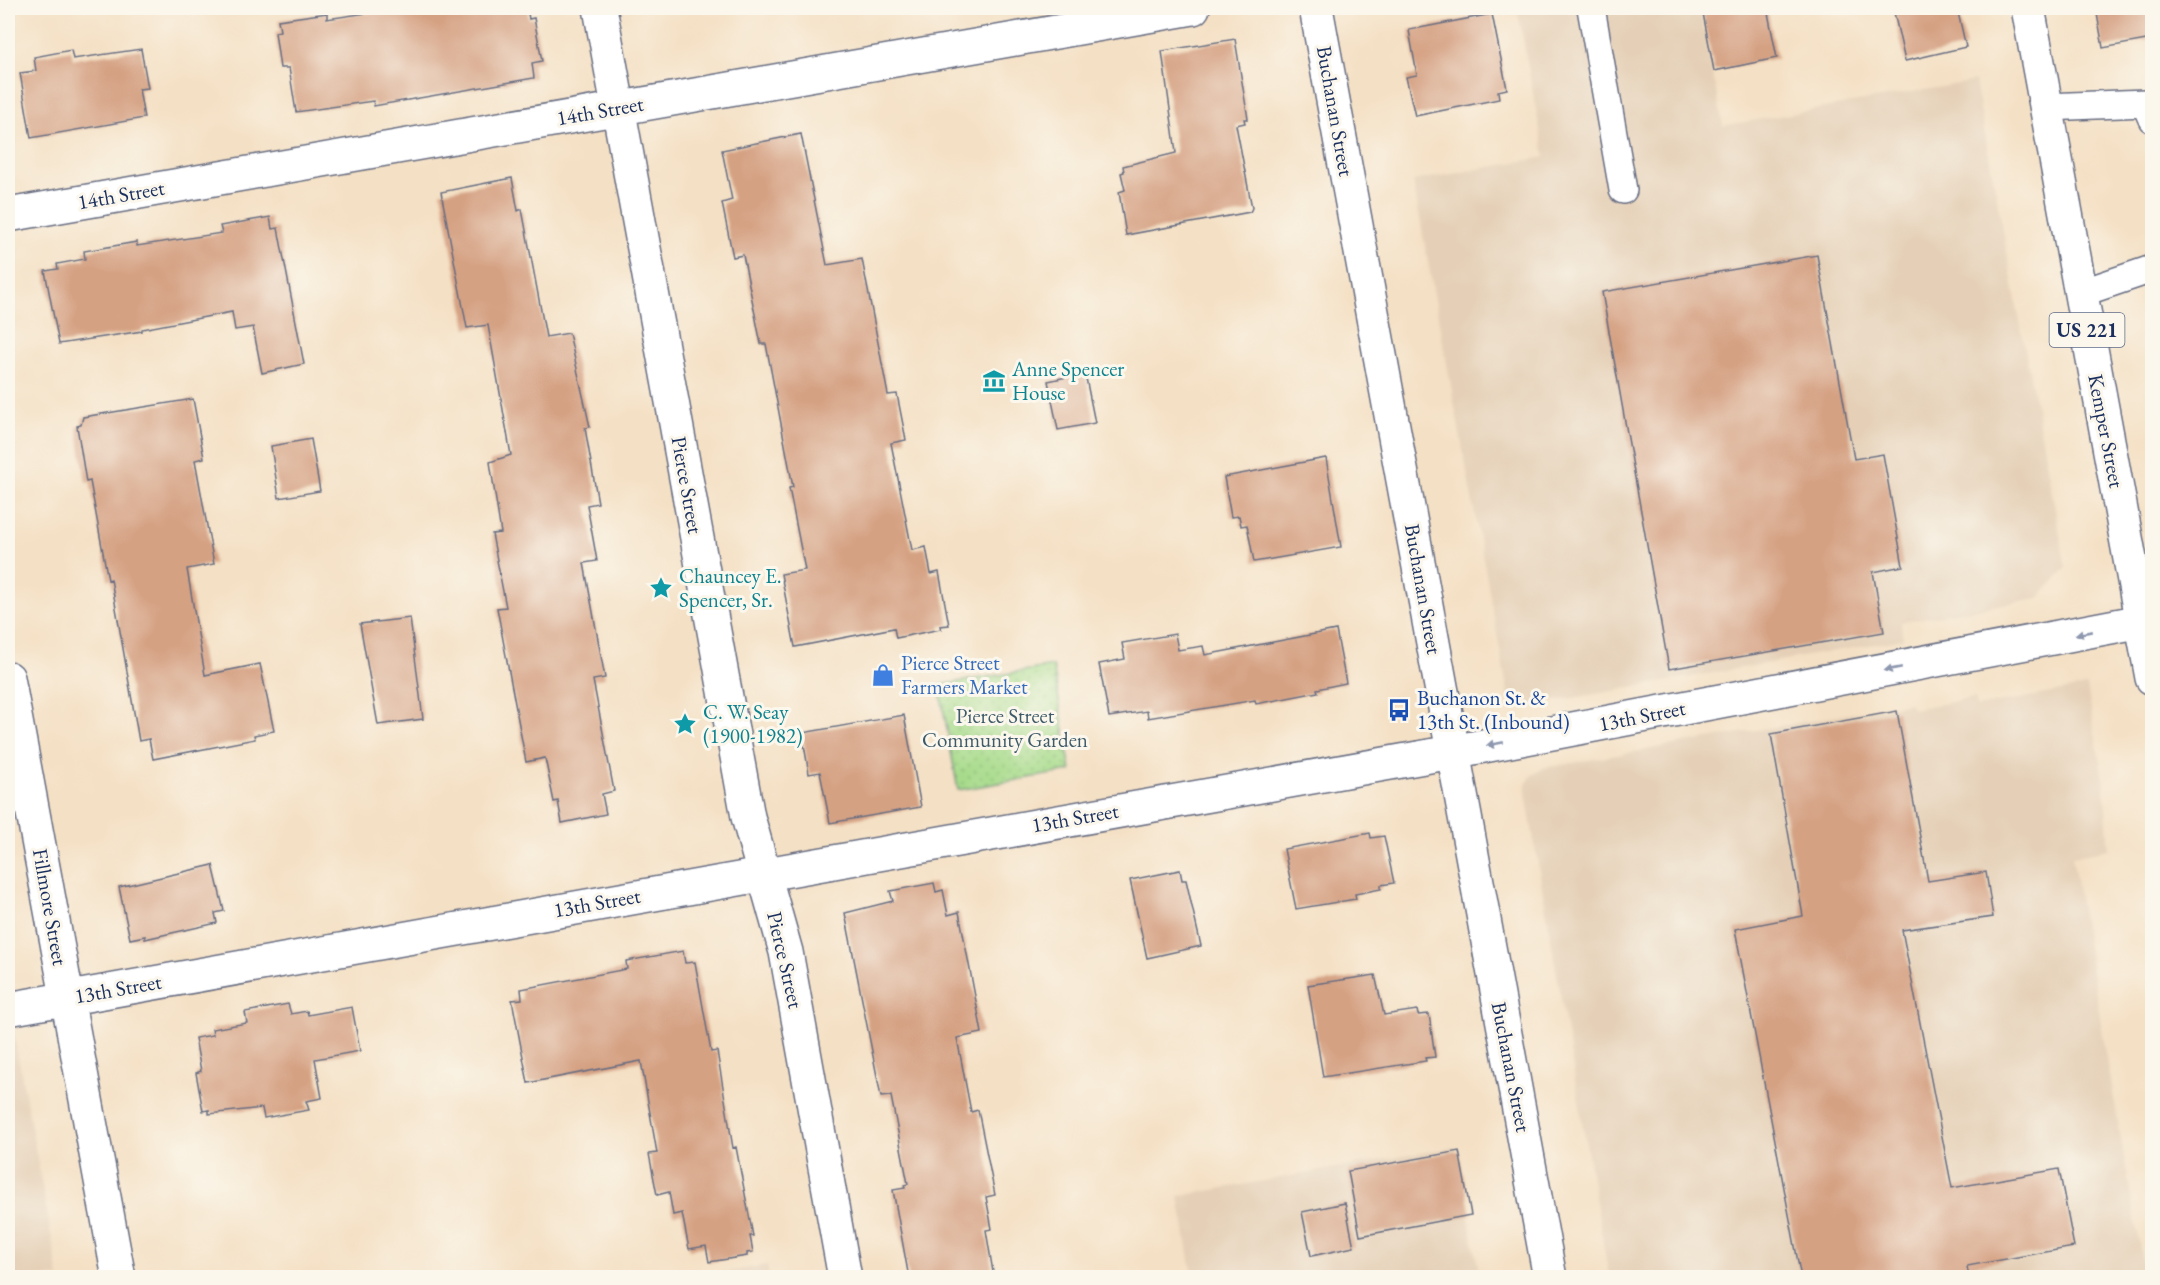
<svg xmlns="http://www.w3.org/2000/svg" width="2160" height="1285" viewBox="0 0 2160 1285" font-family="'EB Garamond',serif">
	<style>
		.built { fill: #e5d0b7 }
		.garden { fill: url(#garden-dots); stroke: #618574; stroke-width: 1.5 }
		.building { fill: #d5a183 }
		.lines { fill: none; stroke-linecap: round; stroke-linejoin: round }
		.service-casing { stroke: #676d82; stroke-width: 30 }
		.minor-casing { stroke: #676d82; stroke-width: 36 }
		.primary-casing { stroke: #676d82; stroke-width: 36 }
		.service { stroke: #fff; stroke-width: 27 }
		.minor { stroke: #fff; stroke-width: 33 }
		.primary { stroke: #fff; stroke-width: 33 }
		.oneway { fill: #8d97ae }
		.labels { text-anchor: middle; stroke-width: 6; stroke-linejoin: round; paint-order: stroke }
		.shield { fill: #fbf7ec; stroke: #5e6b89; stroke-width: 1.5 }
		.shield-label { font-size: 20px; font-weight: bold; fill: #1b2f5e }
		.street-label { font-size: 21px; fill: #1b2f5e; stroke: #fbf7ec }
		.culture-label { font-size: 21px; fill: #0d838f; stroke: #fbf7ec; text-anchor: start }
		.shop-label { font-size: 21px; fill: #366cbe; stroke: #fbf7ec; text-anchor: start }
		.transit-label { font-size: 21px; fill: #164399; stroke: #fbf7ec; text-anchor: start }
		.park-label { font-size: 21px; fill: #3e5a69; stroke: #fbf7ec }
	</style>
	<defs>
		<pattern id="garden-dots" width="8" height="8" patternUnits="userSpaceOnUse" patternTransform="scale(1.5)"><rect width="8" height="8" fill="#a7db8b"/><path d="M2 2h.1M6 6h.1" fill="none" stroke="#8fbc7a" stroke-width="1.8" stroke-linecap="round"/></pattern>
	</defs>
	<rect width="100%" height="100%" fill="#fbf7ec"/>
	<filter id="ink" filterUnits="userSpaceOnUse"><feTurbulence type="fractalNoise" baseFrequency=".0167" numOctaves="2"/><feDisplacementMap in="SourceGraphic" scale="12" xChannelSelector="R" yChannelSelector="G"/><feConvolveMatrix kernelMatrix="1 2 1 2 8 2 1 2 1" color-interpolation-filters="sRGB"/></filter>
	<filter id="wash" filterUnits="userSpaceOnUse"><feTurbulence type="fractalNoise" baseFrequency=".008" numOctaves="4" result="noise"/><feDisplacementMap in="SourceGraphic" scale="24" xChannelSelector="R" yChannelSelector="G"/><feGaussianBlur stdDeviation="1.35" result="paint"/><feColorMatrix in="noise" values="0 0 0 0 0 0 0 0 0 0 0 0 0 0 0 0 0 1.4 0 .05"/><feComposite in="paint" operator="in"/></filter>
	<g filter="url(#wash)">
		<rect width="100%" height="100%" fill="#f4e0c4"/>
		<!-- built -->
		<path class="built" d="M 1517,8 L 1700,8 L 1723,126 L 1975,81 L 2066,568 L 2039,598 L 1901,622 L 1903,639 L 1511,709 L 1413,181 L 1545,157 Z
			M 2087,686 L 2104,785 L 2109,849 L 2072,856 L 2145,1277 L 1609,1277 L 1526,794 L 1526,784 L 1532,775 L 1544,768 L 1910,703 L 1912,709 L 1975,698 L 1977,707 Z
			M 8,1002 L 59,1277 L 8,1277 Z
			M 1455,1147 L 1480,1277 L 1193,1277 L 1179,1196 Z
			M 767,1265 L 769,1277 L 698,1277 Z"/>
		<!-- garden -->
		<path class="garden" d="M 1053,666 L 1071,771 L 958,790 L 939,685 Z"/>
		<g id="blocks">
			<!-- building -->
			<path class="building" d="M 400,8 L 527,8 L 529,19 L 534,18 L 542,61 L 532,63 L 534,78 L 374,106 L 373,101 L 296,112 L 289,68 L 280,68 L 275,32 L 280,31 L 278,20 L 327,13 L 327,19 Z
				M 1702,8 L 1767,8 L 1777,58 L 1714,71 Z
				M 1893,8 L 1957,8 L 1966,47 L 1905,61 Z
				M 2096,8 L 2152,8 L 2152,39 L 2103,48 Z
				M 1492,14 L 1507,89 L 1498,91 L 1499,99 L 1415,116 L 1406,77 L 1417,75 L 1409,30 Z
				M 1235,39 L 1248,119 L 1244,119 L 1245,123 L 1236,125 L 1252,208 L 1250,212 L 1126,235 L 1119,192 L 1125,190 L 1121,173 L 1124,172 L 1123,166 L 1176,153 L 1162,51 Z
				M 141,49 L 148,88 L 139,89 L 144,118 L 31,138 L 20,73 L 36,71 L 34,57 L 71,50 L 73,59 Z
				M 801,134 L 827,265 L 862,259 L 888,395 L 897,394 L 906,440 L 891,443 L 912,550 L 926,547 L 931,574 L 939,572 L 949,625 L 940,626 L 941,629 L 896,638 L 894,628 L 795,647 L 781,574 L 805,570 L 789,488 L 793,487 L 766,344 L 761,344 L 743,255 L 733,257 L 722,203 L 732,200 L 722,150 Z
				M 512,178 L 518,211 L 522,209 L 546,337 L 569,333 L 590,427 L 585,428 L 598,503 L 587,505 L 597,561 L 584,563 L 605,678 L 593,680 L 614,791 L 602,794 L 606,814 L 562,823 L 558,801 L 554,802 L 545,758 L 526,762 L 497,608 L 506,607 L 492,534 L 501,533 L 490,462 L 511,455 L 488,325 L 467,328 L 441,192 Z
				M 270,217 L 272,229 L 278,228 L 304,364 L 262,373 L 253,327 L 235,330 L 232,312 L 142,329 L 142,331 L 59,344 L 45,271 L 58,269 L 57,264 L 85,259 L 84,251 L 137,242 L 137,246 L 222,233 L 220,226 Z
				M 1817,255 L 1854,459 L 1883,454 L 1903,566 L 1873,572 L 1884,632 L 1669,669 L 1602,292 Z
				M 1085,373 L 1095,423 L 1058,430 L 1048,381 Z
				M 193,399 L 204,458 L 195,460 L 214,564 L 187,569 L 205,675 L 260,664 L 274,731 L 254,735 L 255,739 L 153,759 L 149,739 L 139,741 L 111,579 L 108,580 L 90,481 L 86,482 L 77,426 L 81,425 L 83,417 Z
				M 311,439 L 320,491 L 279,498 L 271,446 Z
				M 1326,458 L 1341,547 L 1254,562 L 1247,525 L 1241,526 L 1239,516 L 1231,517 L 1224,477 Z
				M 410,618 L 423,719 L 378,725 L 360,624 Z
				M 1336,630 L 1346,683 L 1317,689 L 1318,692 L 1256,704 L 1255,700 L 1148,718 L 1147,711 L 1109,717 L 1099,664 L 1125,659 L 1122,643 L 1175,634 L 1178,650 L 1203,646 L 1205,655 Z
				M 1897,711 L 1928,881 L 1986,872 L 1993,917 L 1902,930 L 1952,1188 L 2059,1169 L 2074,1247 L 1967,1266 L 1969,1278 L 1801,1278 L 1735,929 L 1803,916 L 1771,734 Z
				M 904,715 L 921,807 L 830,823 L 820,772 L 809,774 L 802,733 Z
				M 1370,833 L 1371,838 L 1384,836 L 1394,883 L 1381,885 L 1381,889 L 1355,894 L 1356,899 L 1296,909 L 1284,849 Z
				M 213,865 L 224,911 L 215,913 L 217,923 L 145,939 L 145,936 L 130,939 L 119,887 Z
				M 1180,870 L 1182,880 L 1186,880 L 1201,946 L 1147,958 L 1130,880 Z
				M 934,883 L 936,892 L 943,890 L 948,915 L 959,912 L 982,1033 L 957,1038 L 971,1112 L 978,1110 L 995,1195 L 986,1197 L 992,1229 L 986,1230 L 994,1278 L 909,1278 L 893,1190 L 905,1188 L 904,1185 L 908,1184 L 891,1096 L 881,1097 L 845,913 L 893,901 L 890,891 Z
				M 683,951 L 685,963 L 695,962 L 711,1052 L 717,1051 L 733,1148 L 736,1147 L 753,1236 L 750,1236 L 753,1252 L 747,1253 L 747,1256 L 709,1262 L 706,1246 L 689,1249 L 682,1213 L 673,1215 L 669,1192 L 657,1195 L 649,1154 L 657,1153 L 641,1061 L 528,1083 L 512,1000 L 522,999 L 521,989 L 627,969 L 626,961 Z
				M 1375,975 L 1384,1015 L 1417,1010 L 1418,1015 L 1429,1014 L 1435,1057 L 1425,1058 L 1426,1061 L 1323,1077 L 1308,985 Z
				M 288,1004 L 291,1014 L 307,1011 L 308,1015 L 352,1007 L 360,1051 L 315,1059 L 322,1098 L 306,1101 L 309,1110 L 264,1118 L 262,1108 L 209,1114 L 209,1110 L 203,1111 L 196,1073 L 201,1071 L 195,1038 L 213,1035 L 212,1029 L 247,1023 L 245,1012 Z
				M 1459,1151 L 1471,1215 L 1360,1236 L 1348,1171 Z
				M 1345,1203 L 1354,1247 L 1311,1256 L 1302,1212 Z"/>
		</g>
	</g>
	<g filter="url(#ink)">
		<use href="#blocks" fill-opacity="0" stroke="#676d82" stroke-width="1.5"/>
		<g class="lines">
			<!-- service casing -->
			<g class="service-casing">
				<path id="service" d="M 1591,8 L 1623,190
					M 2046,107 L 2145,103 L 2152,119
					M 2081,293 L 2152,269"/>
			</g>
			<!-- minor casing -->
			<g class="minor-casing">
				<path id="minor" d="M 600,8 L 748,817 L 786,952 L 845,1278
					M 1316,8 L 1550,1278
					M 8,215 L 1193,8
					M 8,678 L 119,1278
					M 8,1009 L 1452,752 L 2142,621"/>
			</g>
			<!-- primary casing -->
			<g class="primary-casing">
				<path id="primary" d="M 2028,8 L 2152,678"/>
			</g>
			<!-- service -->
			<use href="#service" class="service"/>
			<!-- minor -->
			<use href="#minor" class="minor"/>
			<!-- primary -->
			<use href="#primary" class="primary"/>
		</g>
		<!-- one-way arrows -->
		<defs><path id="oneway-solid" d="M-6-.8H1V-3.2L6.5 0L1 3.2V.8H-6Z" transform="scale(1.5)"/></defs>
		<g class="oneway">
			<use href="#oneway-solid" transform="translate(2084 633) rotate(169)"/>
			<use href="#oneway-solid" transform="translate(1893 669) rotate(169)"/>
			<use href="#oneway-solid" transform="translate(1495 744) rotate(169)"/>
		</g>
	</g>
	<!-- icons -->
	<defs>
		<g id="museum-bare" transform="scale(1.8)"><path d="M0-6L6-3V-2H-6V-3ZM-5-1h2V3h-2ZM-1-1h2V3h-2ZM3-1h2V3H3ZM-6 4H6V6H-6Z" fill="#0f9aa8" stroke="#fbf7ec" stroke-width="2.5" paint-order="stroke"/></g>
		<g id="sight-bare" transform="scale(1.8)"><path d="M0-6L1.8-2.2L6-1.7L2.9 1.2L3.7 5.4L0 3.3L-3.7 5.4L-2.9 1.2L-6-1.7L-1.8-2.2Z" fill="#0f9aa8" stroke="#fbf7ec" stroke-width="2.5" paint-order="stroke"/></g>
		<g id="shop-bare" transform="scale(1.8)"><path d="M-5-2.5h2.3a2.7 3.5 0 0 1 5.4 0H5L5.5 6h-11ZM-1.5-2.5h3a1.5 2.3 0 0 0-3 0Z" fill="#3f7fe0" stroke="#fbf7ec" stroke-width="2.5" paint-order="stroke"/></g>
		<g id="bus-bare" transform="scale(1.8)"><path d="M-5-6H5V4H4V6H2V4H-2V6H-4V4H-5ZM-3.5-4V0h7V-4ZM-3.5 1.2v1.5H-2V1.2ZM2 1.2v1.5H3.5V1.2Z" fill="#1a4fb4" stroke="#fbf7ec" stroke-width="2.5" paint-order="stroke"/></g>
	</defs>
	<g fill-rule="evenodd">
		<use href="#museum-bare" x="994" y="381"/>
		<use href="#sight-bare" x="661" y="588"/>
		<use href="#shop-bare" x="883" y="675"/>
		<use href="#bus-bare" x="1399" y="710"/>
		<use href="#sight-bare" x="685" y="724"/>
	</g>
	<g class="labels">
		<!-- shield labels -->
		<rect class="shield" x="2049.5" y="313" width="75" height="34" rx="4.5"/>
		<g class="shield-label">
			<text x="2087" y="337">US 221</text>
		</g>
		<!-- street labels -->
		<g class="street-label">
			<text transform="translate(600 111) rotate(-10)" y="7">14th Street</text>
			<text transform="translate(1335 111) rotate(80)" y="7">Buchanan Street</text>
			<text transform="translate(121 195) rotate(-10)" y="7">14th Street</text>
			<text transform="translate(2106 431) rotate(79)" y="7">Kemper Street</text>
			<text transform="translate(687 485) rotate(80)" y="7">Pierce Street</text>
			<text transform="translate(1423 589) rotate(80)" y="7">Buchanan Street</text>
			<text transform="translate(1642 716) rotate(-11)" y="7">13th Street</text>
			<text transform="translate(1075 818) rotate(-10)" y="7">13th Street</text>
			<text transform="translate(597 903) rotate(-10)" y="7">13th Street</text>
			<text transform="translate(50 907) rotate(80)" y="7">Fillmore Street</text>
			<text transform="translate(785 960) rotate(77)" y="7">Pierce Street</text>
			<text transform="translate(118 989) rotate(-10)" y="7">13th Street</text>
			<text transform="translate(1511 1067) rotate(79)" y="7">Buchanan Street</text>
		</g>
		<!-- culture labels -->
		<g class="culture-label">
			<text x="1012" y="376">Anne Spencer<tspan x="1012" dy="24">House</tspan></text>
			<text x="679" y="583">Chauncey E.<tspan x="679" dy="24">Spencer, Sr.</tspan></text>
			<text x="703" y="719">C. W. Seay<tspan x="703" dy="24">(1900-1982)</tspan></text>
		</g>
		<!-- shop labels -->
		<g class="shop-label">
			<text x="901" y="670">Pierce Street<tspan x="901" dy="24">Farmers Market</tspan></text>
		</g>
		<!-- transit labels -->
		<g class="transit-label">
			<text x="1417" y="705">Buchanon St. &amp;<tspan x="1417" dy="24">13th St. (Inbound)</tspan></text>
		</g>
		<!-- park labels -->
		<g class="park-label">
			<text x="1005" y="723">Pierce Street<tspan x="1005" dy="24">Community Garden</tspan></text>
		</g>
	</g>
	<!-- margin -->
	<rect width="2160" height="1285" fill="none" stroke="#fbf7ec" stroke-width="30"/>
</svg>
